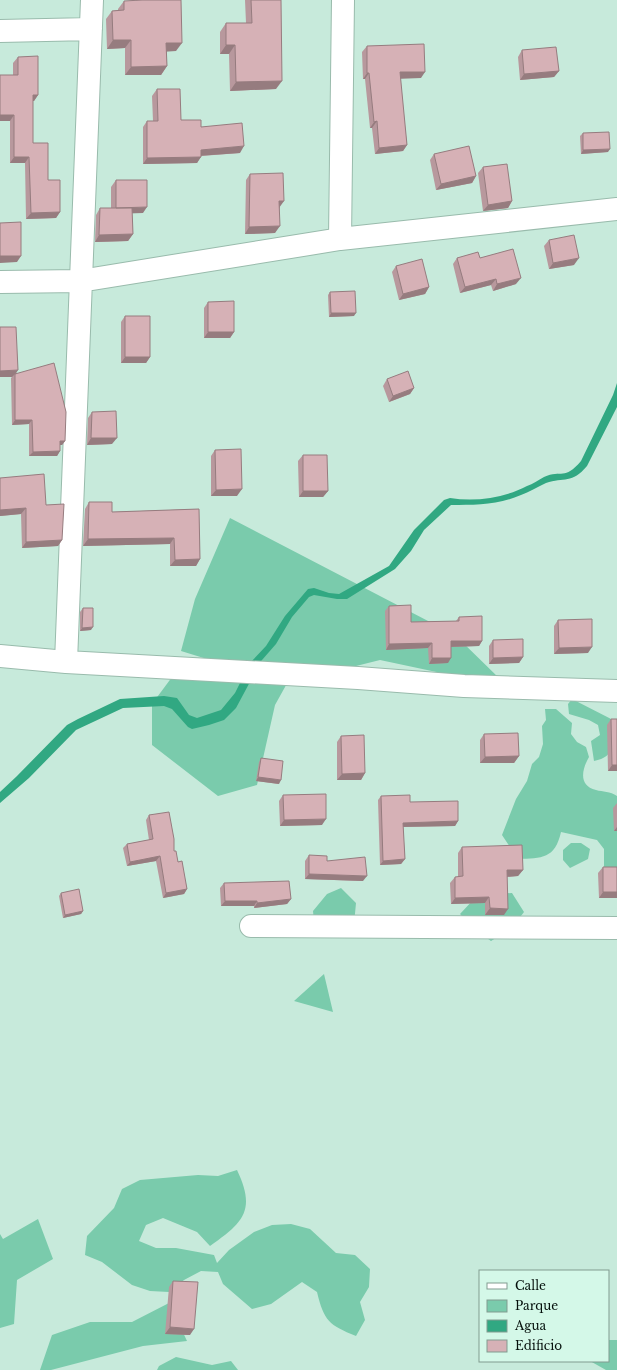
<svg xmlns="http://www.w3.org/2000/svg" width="617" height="1370" viewBox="0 0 617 1370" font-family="'Libre Baskerville',serif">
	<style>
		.green { fill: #7acbac }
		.water { fill: #31a882 }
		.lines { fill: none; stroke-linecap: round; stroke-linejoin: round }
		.street-casing { stroke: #99bbac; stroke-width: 24 }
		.street { stroke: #fff; stroke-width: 22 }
		.wall { fill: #b8989d }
		.shaded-wall { fill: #967c7f }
		.building { fill: #d6b1b6; stroke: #967c7f }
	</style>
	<rect width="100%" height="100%" fill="#c7eadb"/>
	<!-- green -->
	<path class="green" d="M 230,518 L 455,635 L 501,680 L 460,677 L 380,660 L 336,671 L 295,669 L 275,705 L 257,785 L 218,796 L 152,745 L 152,704 L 178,669 L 220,663 L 181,651 L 195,599 Z
		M 572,699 L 617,722 C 614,741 616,757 594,761 L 591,741 L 600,735 L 598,725 L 589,720 L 569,714 L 568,704 Z
		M 545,709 L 556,709 L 572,723 L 571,734 L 577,742 L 586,747 L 589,757 C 582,769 578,786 596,790 C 603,792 610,791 617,796 L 617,875 L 604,870 L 604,849 L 597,840 L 561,832 C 555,859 542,858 518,859 L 502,835 L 516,799 L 527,781 L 532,764 L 539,757 L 543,744 L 542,726 L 546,720 Z
		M 571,843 L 581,843 L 590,849 L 588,859 L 570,868 L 563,860 L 563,850 Z
		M 341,888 L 356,903 L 354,924 L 315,931 L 313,911 L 327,894 Z
		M 512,893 L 524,912 L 511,929 L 491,941 L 474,929 L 460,914 L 474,899 L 494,894 Z
		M 324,974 L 333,1012 L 294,1001 Z
		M 237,1170 C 256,1210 244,1222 210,1246 L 197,1232 L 163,1218 L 146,1225 L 139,1241 L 156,1248 L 176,1248 L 214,1255 L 217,1263 L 229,1250 L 254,1232 L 272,1225 L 291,1224 L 310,1229 L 336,1253 L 355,1255 L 370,1269 L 369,1287 L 360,1302 L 365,1320 L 356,1336 C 329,1325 324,1321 317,1292 L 302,1282 L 271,1304 L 252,1309 L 223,1284 L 218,1272 L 201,1271 L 184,1280 L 169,1292 L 150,1291 L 132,1285 L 102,1262 L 85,1255 L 87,1236 L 114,1208 L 122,1189 L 140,1180 L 198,1175 L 218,1176 Z
		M 38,1219 L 53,1259 L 17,1280 L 14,1324 L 0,1328 L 0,1234 L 3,1239 Z
		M 169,1303 L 187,1341 L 143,1346 L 51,1370 L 40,1370 L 52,1335 L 90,1322 L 132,1322 Z
		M 608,1340 L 617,1340 L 617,1370 L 606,1370 L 590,1361 L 608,1361 Z
		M 176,1357 L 212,1365 L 231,1361 L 238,1370 L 157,1370 L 159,1366 Z"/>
	<!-- water -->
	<path class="water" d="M 617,383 L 617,407 L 587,466 C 572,484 564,477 546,483 C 537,487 529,492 521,495 C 498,505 475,505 451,505 L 424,530 L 411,551 L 395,569 L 347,599 L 337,599 L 314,595 L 309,597 L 292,617 L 276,644 L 255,668 L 250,663 L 266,646 L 285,616 L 308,589 L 314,588 L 329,593 L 339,594 L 389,566 L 414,530 L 444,500 L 450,498 C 476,502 504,498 527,486 C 533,484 538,480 544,477 C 562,469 564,481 581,461 L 613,395 Z
		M 242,679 L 251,680 L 236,708 L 224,720 L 209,725 L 192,729 L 188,727 L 172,709 L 164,706 L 123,708 L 76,730 L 29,778 L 0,803 L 0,792 L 17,776 L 67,725 L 78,719 L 120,699 L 164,696 L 177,698 L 189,715 L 197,718 L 221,710 L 235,693 Z"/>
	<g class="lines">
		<!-- street casing -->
		<g class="street-casing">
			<path id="street" d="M 0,31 L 91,29
				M 340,239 L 343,0
				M 0,282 L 80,281 L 340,239 L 617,209
				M 0,656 L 66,662 L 358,678 L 464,686 L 617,691
				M 66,662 L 92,0
				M 251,926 L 617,928"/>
		</g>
		<!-- street -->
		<use href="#street" class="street"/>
	</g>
	<!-- wall -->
	<path class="wall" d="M 136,0 L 181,0 L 176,51 L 167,51 L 167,66 L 161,75 L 125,75 L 125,48 L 107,49 L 106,19 L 112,11 L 118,10 L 118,9 L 124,1 L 136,1 Z
		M 245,0 L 281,0 L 276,89 L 230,91 L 229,54 L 220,54 L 220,32 L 226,23 L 246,23 Z
		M 367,46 L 421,78 L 400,78 L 407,145 L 403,151 L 375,154 L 372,128 L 370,128 L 365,79 L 363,79 L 362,52 Z
		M 522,50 L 559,71 L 554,77 L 520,80 L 518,57 Z
		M 18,57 L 38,95 L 34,101 L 33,101 L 33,143 L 60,212 L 56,218 L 26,219 L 25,163 L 10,163 L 10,121 L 13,75 L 13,63 Z
		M 157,89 L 181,120 L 201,127 L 240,153 L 201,156 L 197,163 L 143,164 L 143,127 L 147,121 L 153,121 L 152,96 Z
		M 583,133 L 608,152 L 581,154 L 580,136 Z
		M 434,154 L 476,176 L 472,183 L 436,190 L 430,160 Z
		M 483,167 L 512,201 L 508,208 L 483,211 L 478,173 Z
		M 250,174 L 280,207 L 275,233 L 245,234 L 246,180 Z
		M 116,180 L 143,213 L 132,213 L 133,234 L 128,241 L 95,242 L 96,215 L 100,208 L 111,208 L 111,187 Z
		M 549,240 L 574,265 L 549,269 L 544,246 Z
		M 457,258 L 480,258 L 516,284 L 493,291 L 491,285 L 460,293 L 453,264 Z
		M 396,266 L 429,287 L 425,294 L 399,300 L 392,272 Z
		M 330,292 L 354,316 L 329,317 L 328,295 Z
		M 208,302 L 234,332 L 230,338 L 204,338 L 204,308 Z
		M 125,316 L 150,357 L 146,363 L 121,363 L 121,322 Z
		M 0,327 L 16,373 L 65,441 L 62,445 L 60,445 L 60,451 L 57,456 L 29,456 L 29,424 L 12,425 L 11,378 L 12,377 L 0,377 Z
		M 387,379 L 414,388 L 410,394 L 389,402 L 383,386 Z
		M 92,412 L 112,444 L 87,445 L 88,418 Z
		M 215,450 L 237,496 L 211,496 L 211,456 Z
		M 303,455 L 328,491 L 323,497 L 299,497 L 298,461 Z
		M 0,478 L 46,505 L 62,540 L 58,546 L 22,548 L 21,514 L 0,516 Z
		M 89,502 L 112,512 L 199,509 L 200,559 L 196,566 L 170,566 L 170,544 L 83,546 L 85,509 Z
		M 389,606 L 411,622 L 456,621 L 459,617 L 482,641 L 479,646 L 451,647 L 448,663 L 429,664 L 428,648 L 386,650 L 385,611 Z
		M 83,608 L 91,630 L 80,631 L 80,612 Z
		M 558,620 L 588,653 L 554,654 L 554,626 Z
		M 493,640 L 523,657 L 519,663 L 489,664 L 489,646 Z
		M 611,719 L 617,771 L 608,771 L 607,725 Z
		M 484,734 L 519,756 L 514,763 L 480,763 L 480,740 Z
		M 341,736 L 365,773 L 361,780 L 337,780 L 337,742 Z
		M 261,758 L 279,784 L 256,781 L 259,762 Z
		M 283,795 L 322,825 L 280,826 L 279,801 Z
		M 381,796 L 410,802 L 458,821 L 455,826 L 403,827 L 405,859 L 401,864 L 380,865 L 378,800 Z
		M 617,803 L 617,831 L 614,831 L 613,808 Z
		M 149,815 L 174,851 L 187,889 L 184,894 L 163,898 L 156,861 L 127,866 L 123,848 L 127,844 L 149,840 L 146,820 Z
		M 462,847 L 523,870 L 518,876 L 507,877 L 504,915 L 485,915 L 485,903 L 451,904 L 450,883 L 455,877 L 458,877 L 458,853 Z
		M 309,855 L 327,861 L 363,881 L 305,879 L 305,861 Z
		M 603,867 L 617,867 L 617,898 L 599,898 L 598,873 Z
		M 224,883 L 291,899 L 287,904 L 254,908 L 254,906 L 221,906 L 220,888 Z
		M 61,893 L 83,911 L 81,914 L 63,918 L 59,896 Z
		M 173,1281 L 190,1335 L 165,1334 L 169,1287 Z"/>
	<!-- shaded-wall -->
	<path class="shaded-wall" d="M 113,40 L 131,40 L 125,48 L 107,49 Z
		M 166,43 L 182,43 L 176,51 L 161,52 Z
		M 226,45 L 235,45 L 229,54 L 220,54 Z
		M 167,66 L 161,75 L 125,75 L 131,67 Z
		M 559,71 L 554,77 L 520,80 L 524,74 Z
		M 400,72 L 425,72 L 421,78 L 395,79 Z
		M 367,73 L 369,73 L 365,79 L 363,79 Z
		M 282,81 L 276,89 L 230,91 L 236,82 Z
		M 33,95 L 38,95 L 34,101 L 28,101 Z
		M 0,115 L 14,115 L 10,121 L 0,121 Z
		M 377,121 L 372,128 L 370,128 L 374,122 Z
		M 407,145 L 403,151 L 375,154 L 379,148 Z
		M 244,146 L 240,153 L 197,156 L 201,150 Z
		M 610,149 L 608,152 L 581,154 L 583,150 Z
		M 14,157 L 29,157 L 25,163 L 10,163 Z
		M 201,157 L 197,163 L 143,164 L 147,158 Z
		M 476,176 L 472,183 L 436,190 L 441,184 Z
		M 279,201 L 284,201 L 279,208 Z
		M 512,201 L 508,208 L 483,211 L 488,205 Z
		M 147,207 L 143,213 L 112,214 L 116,208 Z
		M 60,212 L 56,218 L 26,219 L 31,213 Z
		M 280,226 L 275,233 L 245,234 L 249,227 Z
		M 133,234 L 128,241 L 95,242 L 99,235 Z
		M 0,256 L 21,256 L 17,262 L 0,263 Z
		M 579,258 L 574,265 L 549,269 L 553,263 Z
		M 521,278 L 516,284 L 493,291 L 497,284 Z
		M 496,279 L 491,285 L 460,293 L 465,287 Z
		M 429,287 L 425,294 L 399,300 L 403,294 Z
		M 331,313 L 356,313 L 354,316 L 329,317 Z
		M 208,332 L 234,332 L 230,338 L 204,338 Z
		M 125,357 L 150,357 L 146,363 L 121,363 Z
		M 18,370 L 15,375 L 15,374 L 12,377 L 0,377 L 0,371 Z
		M 414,388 L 410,394 L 389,402 L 393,396 Z
		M 15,420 L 32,420 L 29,424 L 12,425 Z
		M 91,438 L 117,438 L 112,444 L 87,445 Z
		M 60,441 L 65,441 L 62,445 L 57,445 Z
		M 60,451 L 57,456 L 29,456 L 33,452 Z
		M 242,489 L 237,496 L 211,496 L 216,490 Z
		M 303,491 L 328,491 L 323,497 L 299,497 Z
		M 26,508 L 21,514 L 0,516 L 0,510 Z
		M 174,538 L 170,544 L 83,546 L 88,539 Z
		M 62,540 L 58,546 L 22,548 L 26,542 Z
		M 200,559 L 196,566 L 170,566 L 175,560 Z
		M 93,627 L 91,630 L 80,631 L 82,628 Z
		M 451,641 L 482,641 L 479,646 L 447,647 Z
		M 432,643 L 428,648 L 386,650 L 389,644 Z
		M 592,647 L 588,653 L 554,654 L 559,648 Z
		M 523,657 L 519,663 L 489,664 L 493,658 Z
		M 432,658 L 451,658 L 448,663 L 429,664 Z
		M 519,756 L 514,763 L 480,763 L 485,757 Z
		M 612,765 L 617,765 L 617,771 L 608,771 Z
		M 365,773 L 361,780 L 337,780 L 342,774 Z
		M 258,777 L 281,780 L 279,784 L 256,781 Z
		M 326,819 L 322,825 L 280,826 L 284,820 Z
		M 458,821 L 455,826 L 399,827 L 403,823 Z
		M 617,827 L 617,831 L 614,831 Z
		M 160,856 L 156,861 L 127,866 L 130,862 Z
		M 405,859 L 401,864 L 380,865 L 383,861 Z
		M 507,870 L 523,870 L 518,876 L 503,877 Z
		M 309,874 L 367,876 L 363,881 L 305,879 Z
		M 187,889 L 184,894 L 163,898 L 166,893 Z
		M 603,892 L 617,892 L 617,898 L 599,898 Z
		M 489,897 L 485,903 L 451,904 L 455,898 Z
		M 291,899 L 287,904 L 254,908 L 257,903 Z
		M 225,901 L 257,901 L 254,906 L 221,906 Z
		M 490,908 L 508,909 L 504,915 L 485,915 Z
		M 83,911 L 81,914 L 63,918 L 65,915 Z
		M 170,1327 L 194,1329 L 190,1335 L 165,1334 Z"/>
	<!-- building -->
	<path class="building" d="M 142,0 L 181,0 L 182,43 L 166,43 L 167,66 L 131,67 L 131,40 L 113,40 L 112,11 L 124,10 L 124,1 Z
		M 251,0 L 281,0 L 282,81 L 236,82 L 235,45 L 226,45 L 226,23 L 252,23 Z
		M 424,44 L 425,72 L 400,72 L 407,145 L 379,148 L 377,121 L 374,122 L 369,73 L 367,73 L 367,46 Z
		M 556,47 L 559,71 L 524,74 L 522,50 Z
		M 38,56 L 38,95 L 33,95 L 33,143 L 48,143 L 48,180 L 60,180 L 60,212 L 31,213 L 29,157 L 14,157 L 14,115 L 0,115 L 0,75 L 18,75 L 18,57 Z
		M 157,89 L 180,89 L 181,120 L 201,120 L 201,127 L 242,123 L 244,146 L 201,150 L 201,157 L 147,158 L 147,121 L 158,121 Z
		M 609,132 L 610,149 L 583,150 L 583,133 Z
		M 469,146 L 476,176 L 441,184 L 434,154 Z
		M 507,164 L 512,201 L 488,205 L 483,167 Z
		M 283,173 L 284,201 L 279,201 L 280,226 L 249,227 L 250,174 Z
		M 116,180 L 147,180 L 147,207 L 116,208 Z
		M 100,208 L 132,208 L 133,234 L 99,235 Z
		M 21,222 L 21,256 L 0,256 L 0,223 Z
		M 574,235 L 579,258 L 553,263 L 549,240 Z
		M 513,249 L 521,278 L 497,284 L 496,279 L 465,287 L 457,258 L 478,252 L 480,258 Z
		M 422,259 L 429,287 L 403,294 L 396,266 Z
		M 355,291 L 356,313 L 331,313 L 330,292 Z
		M 234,301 L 234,332 L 208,332 L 208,302 Z
		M 125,316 L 150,316 L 150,357 L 125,357 Z
		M 0,327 L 16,327 L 18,370 L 0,371 Z
		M 54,363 L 66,412 L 65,441 L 60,441 L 60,451 L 33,452 L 32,420 L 15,420 L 15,374 Z
		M 408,371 L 414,388 L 393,396 L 387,379 Z
		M 116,411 L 117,438 L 91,438 L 92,412 Z
		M 241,449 L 242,489 L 216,490 L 215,450 Z
		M 303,455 L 327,455 L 328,491 L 303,491 Z
		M 44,474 L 46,505 L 64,504 L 62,540 L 26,542 L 26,508 L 0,510 L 0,478 Z
		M 89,502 L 112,502 L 112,512 L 199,509 L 200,559 L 175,560 L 174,538 L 88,539 Z
		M 411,605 L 411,622 L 459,621 L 459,617 L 482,616 L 482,641 L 451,641 L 451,658 L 432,658 L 432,643 L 389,644 L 389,606 Z
		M 83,608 L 93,608 L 93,627 L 82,628 Z
		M 592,619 L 592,647 L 559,648 L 558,620 Z
		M 523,639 L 523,657 L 493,658 L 493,640 Z
		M 611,719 L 617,719 L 617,765 L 612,765 Z
		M 518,733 L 519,756 L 485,757 L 484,734 Z
		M 364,735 L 365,773 L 342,774 L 341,736 Z
		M 261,758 L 283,761 L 281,780 L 258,777 Z
		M 326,794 L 326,819 L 284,820 L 283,795 Z
		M 410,795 L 410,802 L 458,801 L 458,821 L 403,823 L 405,859 L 383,861 L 381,796 Z
		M 169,812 L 174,839 L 174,851 L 176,851 L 178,862 L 182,861 L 187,889 L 166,893 L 160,856 L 130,862 L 127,844 L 153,839 L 149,815 Z
		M 522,845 L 523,870 L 507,870 L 508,909 L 490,908 L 489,897 L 455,898 L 455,877 L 463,876 L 462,847 Z
		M 309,855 L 327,856 L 327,861 L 365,857 L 367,876 L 309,874 Z
		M 603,867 L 617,867 L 617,892 L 603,892 Z
		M 289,881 L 291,899 L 257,903 L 257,901 L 225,901 L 224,883 Z
		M 79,889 L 83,911 L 65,915 L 61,893 Z
		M 173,1281 L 198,1282 L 194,1329 L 170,1327 Z"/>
	<!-- legend -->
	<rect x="479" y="1270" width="130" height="92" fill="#d4f8e8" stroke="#819b90"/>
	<rect x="487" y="1283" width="20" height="6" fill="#ffffff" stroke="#819b90"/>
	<text x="515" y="1290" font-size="12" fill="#05100c">Calle</text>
	<rect x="487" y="1300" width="20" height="12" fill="#7acbac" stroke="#819b90"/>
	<text x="515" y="1310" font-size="12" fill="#05100c">Parque</text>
	<rect x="487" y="1320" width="20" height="12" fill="#31a882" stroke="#819b90"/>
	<text x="515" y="1330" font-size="12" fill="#05100c">Agua</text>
	<rect x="487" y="1340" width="20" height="12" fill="#d6b1b6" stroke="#819b90"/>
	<text x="515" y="1350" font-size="12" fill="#05100c">Edificio</text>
</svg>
